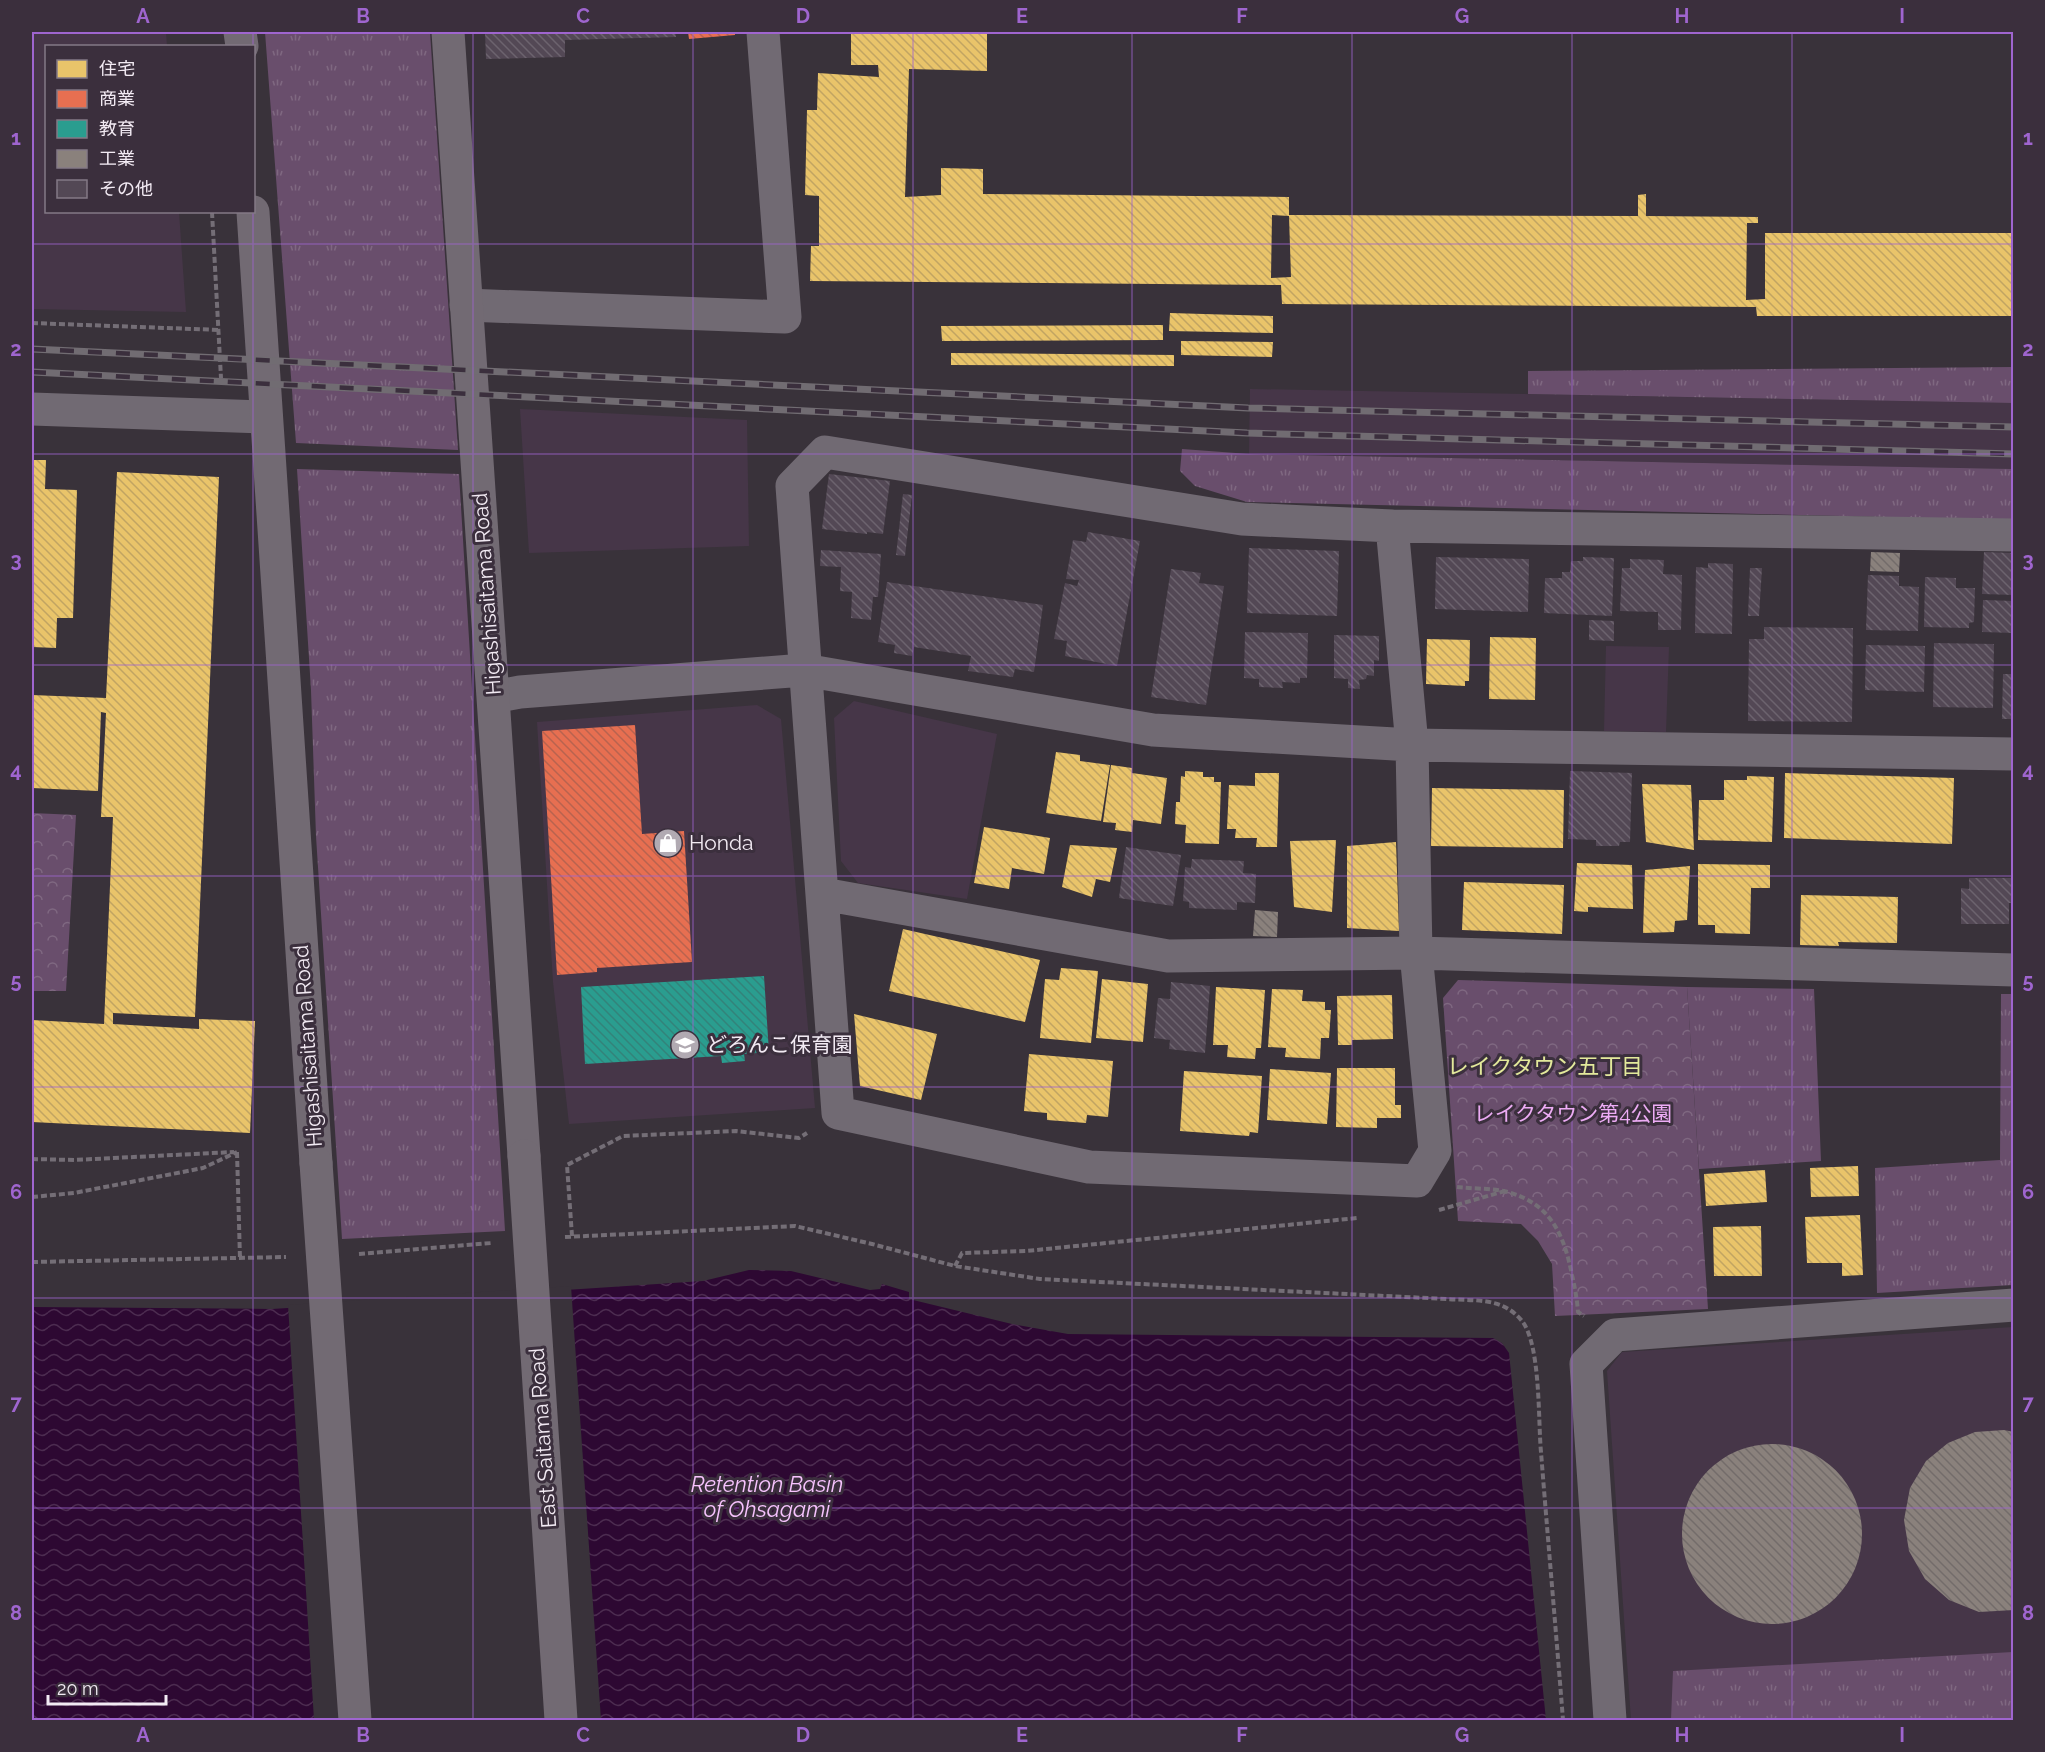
<svg xmlns="http://www.w3.org/2000/svg" width="2045" height="1752" viewBox="0 0 2045 1752" font-family="Raleway,'Noto Sans JP',sans-serif">
	<style>
		.built { fill: #463648 }
		.grass { fill: url(#grass-tufts) }
		.park { fill: url(#park-crowns) }
		.water { fill: url(#water-waves) }
		.pier { fill: #39323a }
		.homes { fill: url(#homes-back-hatch); fill-rule: evenodd }
		.shops { fill: url(#shops-back-hatch) }
		.schools { fill: url(#schools-back-hatch) }
		.industry { fill: url(#industry-back-hatch) }
		.building { fill: url(#building-back-hatch) }
		.lines { fill: none; stroke-linecap: round; stroke-linejoin: round }
		.path { stroke: #746e76; stroke-width: 4; stroke-dasharray: 6 3; stroke-linecap: butt }
		.minor { stroke: #716a73; stroke-width: 33 }
		.trunk { stroke: #726a73; stroke-width: 33 }
		.rail-casing { stroke: #716c72; stroke-width: 7 }
		.rail { stroke: #3b2f3d; stroke-width: 4.5; stroke-dasharray: 14; stroke-linecap: butt }
		.trunk-bridge { stroke: #726a73; stroke-width: 33 }
		.grid { fill: none; stroke: #9f65cf; stroke-width: 1.5; stroke-opacity: 0.55 }
		.labels { text-anchor: middle; stroke-width: 6; stroke-linejoin: round; paint-order: stroke }
		.street-label { font-size: 21px; fill: #f2eaf3; stroke: #3b2f3d }
		.poi-label { font-size: 21px; fill: #f2eaf3; stroke: #3b2f3d; text-anchor: start }
		.park-label { font-size: 21px; fill: #edacf5; stroke: #3b2f3d }
		.neighbourhood-label { font-size: 22px; fill: #e3e99b; stroke: #3b2f3d }
		.water-label { font-size: 22px; font-style: italic; fill: #f7c3fe; stroke: #3b2f3d }
		.neatline { fill: none; stroke: #9f65cf; stroke-width: 2 }
		.grid-label { font-size: 20px; text-anchor: middle; font-weight: bold; fill: #9f65cf }
	</style>
	<defs>
		<pattern id="grass-tufts" width="24" height="20" patternUnits="userSpaceOnUse" patternTransform="scale(1.5)"><rect width="24" height="20" fill="#694e6c"/><path d="M3 7l-1-3M5 7V3M7 7l1-3M15 17l-1-3M17 17v-4M19 17l1-3" fill="none" stroke="#7f6881"/></pattern>
		<pattern id="park-crowns" width="20" height="18" patternUnits="userSpaceOnUse" patternTransform="scale(1.5)"><rect width="20" height="18" fill="#694e6c"/><path d="M2 6a3 3 0 1 1 6 0M12 15a3 3 0 1 1 6 0" fill="none" stroke="#7f6881"/></pattern>
		<pattern id="water-waves" width="16" height="10" patternUnits="userSpaceOnUse" patternTransform="scale(1.5)"><rect width="16" height="10" fill="#2d0832"/><path d="M0 5q4-4 8 0t8 0" fill="none" stroke="#4c2c50"/></pattern>
		<pattern id="homes-back-hatch" width="6" height="6" patternUnits="userSpaceOnUse" patternTransform="scale(1.5)"><rect width="6" height="6" fill="#e9c46a"/><path d="M-1 5l2 2M0 0l6 6M5-1l2 2" fill="none" stroke="#c1a462"/></pattern>
		<pattern id="shops-back-hatch" width="6" height="6" patternUnits="userSpaceOnUse" patternTransform="scale(1.5)"><rect width="6" height="6" fill="#e76f51"/><path d="M-1 5l2 2M0 0l6 6M5-1l2 2" fill="none" stroke="#b8634f"/></pattern>
		<pattern id="schools-back-hatch" width="6" height="6" patternUnits="userSpaceOnUse" patternTransform="scale(1.5)"><rect width="6" height="6" fill="#2a9d8f"/><path d="M-1 5l2 2M0 0l6 6M5-1l2 2" fill="none" stroke="#33837a"/></pattern>
		<pattern id="industry-back-hatch" width="6" height="6" patternUnits="userSpaceOnUse" patternTransform="scale(1.5)"><rect width="6" height="6" fill="#8a817c"/><path d="M-1 5l2 2M0 0l6 6M5-1l2 2" fill="none" stroke="#736c6a"/></pattern>
		<pattern id="building-back-hatch" width="6" height="6" patternUnits="userSpaceOnUse" patternTransform="scale(1.5)"><rect width="6" height="6" fill="#534855"/><path d="M-1 5l2 2M0 0l6 6M5-1l2 2" fill="none" stroke="#6c636e"/></pattern>
	</defs>
	<rect width="100%" height="100%" fill="#39323a"/>
	<!-- built -->
	<path class="built" d="M 32,32 L 166,32 L 167,46 L 46,46 L 46,212 L 179,212 L 186,312 L 32,309 Z
		M 1250,389 L 2013,403 L 2013,469 L 1249,454 Z
		M 520,409 L 747,420 L 749,546 L 529,553 Z
		M 1606,646 L 1669,647 L 1666,732 L 1604,731 Z
		M 854,701 L 997,734 L 967,899 L 858,883 L 841,861 L 834,718 Z
		M 757,705 L 781,719 L 815,1108 L 569,1124 L 553,982 L 537,722 Z
		M 2013,1327 L 2013,1720 L 1631,1720 L 1607,1371 L 1622,1352 Z"/>
	<!-- grass -->
	<path class="grass" d="M 265,32 L 430,32 L 458,450 L 296,443 Z
		M 2013,367 L 2013,403 L 1528,394 L 1528,371 Z
		M 1182,449 L 1249,454 L 2013,469 L 2013,520 L 1247,502 L 1195,486 L 1180,471 Z
		M 297,469 L 459,474 L 505,1231 L 342,1239 L 316,836 L 311,690 Z
		M 1687,987 L 1814,989 L 1821,1161 L 1699,1169 Z
		M 2001,994 L 2014,994 L 2013,1285 L 1877,1293 L 1875,1168 L 2000,1160 Z
		M 2013,1652 L 2013,1720 L 1671,1720 L 1673,1671 Z"/>
	<!-- park -->
	<path class="park" d="M 32,813 L 76,815 L 66,991 L 32,991 Z
		M 1458,980 L 1687,987 L 1708,1309 L 1555,1316 L 1552,1264 L 1538,1241 L 1521,1224 L 1458,1221 L 1443,998 Z"/>
	<!-- water -->
	<path class="water" d="M 749,1270 L 791,1271 L 870,1290 L 880,1289 L 882,1284 L 909,1292 L 909,1299 L 1012,1324 L 1068,1334 L 1493,1338 L 1502,1343 L 1509,1353 L 1546,1720 L 32,1720 L 32,1307 L 272,1309 L 703,1281 Z"/>
	<!-- pier -->
	<path class="pier" d="M 571,1286 L 601,1720 L 314,1720 L 288,1305 Z"/>
	<!-- homes -->
	<path class="homes" d="M 851,32 L 987,32 L 987,71 L 909,69 L 905,197 L 941,195 L 941,168 L 983,169 L 983,194 L 1289,197 L 1289,215 L 1638,216 L 1638,195 L 1646,194 L 1646,216 L 1758,217 L 1758,223 L 1747,223 L 1746,300 L 1765,299 L 1765,233 L 2014,233 L 2014,316 L 1757,316 L 1756,307 L 1282,304 L 1281,285 L 810,281 L 811,246 L 819,246 L 819,196 L 805,195 L 807,110 L 817,110 L 818,73 L 879,77 L 878,65 L 851,65 ZM 1272,215 L 1289,216 L 1291,277 L 1271,278 Z
		M 1170,313 L 1273,316 L 1273,333 L 1169,331 Z
		M 1163,325 L 1163,340 L 942,341 L 941,326 Z
		M 1181,341 L 1273,342 L 1272,357 L 1181,355 Z
		M 951,353 L 1174,355 L 1174,366 L 951,365 Z
		M 32,460 L 46,460 L 45,489 L 77,490 L 73,618 L 57,618 L 56,648 L 32,647 Z
		M 117,472 L 219,477 L 195,1017 L 113,1013 L 113,1024 L 199,1029 L 199,1019 L 255,1021 L 250,1133 L 32,1122 L 32,1020 L 104,1024 L 113,817 L 101,817 L 106,713 L 101,712 L 98,791 L 32,788 L 32,695 L 106,698 Z
		M 1490,637 L 1536,638 L 1535,700 L 1489,699 Z
		M 1427,639 L 1470,640 L 1469,681 L 1465,681 L 1465,686 L 1426,684 Z
		M 1056,752 L 1080,755 L 1080,761 L 1110,765 L 1101,821 L 1046,813 Z
		M 1111,765 L 1132,768 L 1132,773 L 1167,778 L 1161,824 L 1133,820 L 1132,832 L 1115,830 L 1116,823 L 1103,822 Z
		M 1185,771 L 1203,772 L 1203,777 L 1214,777 L 1214,782 L 1221,782 L 1219,844 L 1185,843 L 1186,825 L 1175,824 L 1176,802 L 1180,802 L 1181,776 L 1185,777 Z
		M 1255,773 L 1279,773 L 1277,847 L 1256,847 L 1257,838 L 1235,838 L 1236,829 L 1227,829 L 1229,785 L 1255,786 Z
		M 1785,773 L 1954,778 L 1952,844 L 1784,838 Z
		M 1747,776 L 1774,777 L 1772,842 L 1698,840 L 1699,800 L 1724,800 L 1724,780 L 1747,780 Z
		M 1642,784 L 1691,785 L 1694,850 L 1646,842 Z
		M 1432,788 L 1564,790 L 1563,848 L 1431,846 Z
		M 984,827 L 1050,838 L 1044,874 L 1012,868 L 1009,889 L 974,883 Z
		M 1336,840 L 1332,912 L 1294,907 L 1290,841 Z
		M 1396,842 L 1399,931 L 1347,928 L 1347,846 Z
		M 1070,845 L 1117,848 L 1110,882 L 1096,879 L 1092,897 L 1062,887 Z
		M 1577,863 L 1632,865 L 1633,909 L 1588,907 L 1588,912 L 1574,911 Z
		M 1698,864 L 1770,865 L 1770,888 L 1751,888 L 1750,934 L 1715,933 L 1715,925 L 1698,925 Z
		M 1690,866 L 1687,920 L 1675,921 L 1674,932 L 1643,933 L 1645,870 Z
		M 1464,882 L 1564,885 L 1562,934 L 1462,930 Z
		M 1801,895 L 1898,897 L 1897,943 L 1838,942 L 1839,946 L 1800,945 Z
		M 903,929 L 1040,960 L 1025,1022 L 889,991 Z
		M 1061,968 L 1098,971 L 1091,1043 L 1040,1038 L 1045,979 L 1059,980 Z
		M 1102,979 L 1148,984 L 1143,1042 L 1096,1038 Z
		M 1216,987 L 1265,990 L 1261,1048 L 1256,1048 L 1255,1059 L 1227,1057 L 1228,1045 L 1213,1045 Z
		M 1272,989 L 1303,990 L 1302,1001 L 1325,1002 L 1325,1010 L 1331,1010 L 1329,1038 L 1321,1038 L 1320,1059 L 1285,1057 L 1286,1048 L 1268,1047 Z
		M 1392,995 L 1393,1039 L 1352,1040 L 1352,1045 L 1338,1045 L 1337,996 Z
		M 854,1014 L 937,1034 L 921,1100 L 860,1086 Z
		M 1029,1054 L 1113,1061 L 1108,1117 L 1087,1115 L 1086,1123 L 1047,1120 L 1047,1113 L 1024,1111 Z
		M 1337,1068 L 1395,1068 L 1395,1105 L 1401,1105 L 1401,1118 L 1377,1118 L 1377,1128 L 1336,1127 Z
		M 1270,1069 L 1331,1073 L 1327,1124 L 1267,1120 Z
		M 1184,1071 L 1262,1076 L 1258,1133 L 1250,1132 L 1249,1136 L 1180,1131 Z
		M 1858,1166 L 1859,1196 L 1811,1197 L 1810,1168 Z
		M 1765,1170 L 1767,1202 L 1706,1206 L 1704,1174 Z
		M 1860,1215 L 1863,1275 L 1842,1276 L 1842,1263 L 1807,1263 L 1805,1217 Z
		M 1761,1226 L 1762,1276 L 1714,1276 L 1713,1227 Z"/>
	<!-- shops -->
	<path class="shops" d="M 688,32 L 735,32 L 735,35 L 689,39 Z
		M 635,725 L 642,834 L 684,831 L 692,962 L 597,968 L 597,972 L 557,975 L 542,731 Z"/>
	<!-- schools -->
	<path class="schools" d="M 764,976 L 769,1052 L 744,1054 L 745,1061 L 722,1063 L 721,1056 L 585,1064 L 581,987 Z"/>
	<!-- industry -->
	<path class="industry" d="M 1871,552 L 1900,553 L 1899,572 L 1870,571 Z
		M 1255,910 L 1278,912 L 1277,937 L 1253,936 Z
		M 2004,1430 L 2014,1432 L 2014,1610 L 1979,1612 L 1949,1600 L 1925,1579 L 1909,1551 L 1904,1520 L 1910,1488 L 1926,1461 L 1948,1443 L 1975,1432 Z
		M1682 1534a90 90 0 1 1 180 0a90 90 0 1 1-180 0Z"/>
	<!-- building -->
	<path class="building" d="M 485,32 L 675,32 L 676,37 L 565,40 L 565,57 L 486,59 Z
		M 829,474 L 890,481 L 883,534 L 867,532 L 867,534 L 822,529 Z
		M 903,494 L 912,495 L 905,556 L 896,555 Z
		M 1088,532 L 1140,541 L 1117,666 L 1065,656 L 1067,641 L 1054,639 L 1065,583 L 1077,586 L 1079,580 L 1066,579 L 1073,540 L 1086,542 Z
		M 1249,548 L 1339,551 L 1337,616 L 1247,613 Z
		M 821,550 L 881,554 L 878,597 L 873,597 L 871,620 L 851,618 L 852,592 L 840,591 L 841,567 L 820,566 Z
		M 1984,552 L 2014,553 L 2014,595 L 1982,594 Z
		M 1436,557 L 1529,559 L 1528,612 L 1435,609 Z
		M 1583,557 L 1614,558 L 1612,616 L 1544,613 L 1545,578 L 1562,578 L 1562,572 L 1570,572 L 1571,561 L 1583,561 Z
		M 1630,559 L 1664,560 L 1663,574 L 1682,575 L 1681,630 L 1658,630 L 1658,612 L 1620,611 L 1622,568 L 1630,568 Z
		M 1708,563 L 1733,564 L 1732,634 L 1695,633 L 1696,567 L 1708,568 Z
		M 1750,568 L 1762,568 L 1759,616 L 1748,616 Z
		M 1171,569 L 1201,573 L 1199,583 L 1224,586 L 1206,705 L 1151,697 Z
		M 1868,575 L 1899,576 L 1899,586 L 1919,587 L 1918,631 L 1866,630 Z
		M 1925,577 L 1956,578 L 1956,588 L 1975,588 L 1974,622 L 1969,623 L 1969,628 L 1924,627 Z
		M 887,582 L 1043,605 L 1034,672 L 1015,669 L 1013,677 L 968,671 L 971,656 L 914,647 L 912,656 L 894,653 L 895,645 L 878,642 Z
		M 1983,600 L 2014,601 L 2014,633 L 1982,632 Z
		M 1589,620 L 1614,621 L 1614,641 L 1589,640 Z
		M 1764,627 L 1853,628 L 1852,722 L 1748,721 L 1749,639 L 1764,639 Z
		M 1245,632 L 1308,633 L 1307,678 L 1300,678 L 1300,683 L 1282,682 L 1283,688 L 1259,687 L 1259,679 L 1244,678 Z
		M 1334,635 L 1379,636 L 1379,661 L 1374,660 L 1374,676 L 1367,675 L 1366,679 L 1359,680 L 1360,689 L 1348,688 L 1348,679 L 1334,678 Z
		M 1934,643 L 1994,644 L 1993,708 L 1933,707 Z
		M 1866,645 L 1925,646 L 1924,692 L 1865,690 Z
		M 2003,674 L 2014,674 L 2014,719 L 2002,719 Z
		M 1570,771 L 1632,773 L 1630,842 L 1620,842 L 1619,846 L 1596,846 L 1596,840 L 1568,839 Z
		M 1126,847 L 1181,855 L 1173,906 L 1119,898 Z
		M 1192,859 L 1244,861 L 1243,873 L 1256,874 L 1255,903 L 1237,902 L 1237,910 L 1189,908 L 1189,902 L 1183,901 L 1185,867 L 1191,868 Z
		M 1969,878 L 2014,878 L 2014,903 L 2009,903 L 2009,924 L 1961,924 L 1961,888 L 1969,889 Z
		M 1171,982 L 1210,986 L 1205,1053 L 1169,1049 L 1170,1040 L 1154,1038 L 1158,998 L 1170,999 Z"/>
	<g class="lines">
		<!-- path -->
		<path class="path" d="M 212,212 L 221,378
			M 32,323 L 220,330
			M 237,1152 L 240,1259
			M 32,1159 L 74,1160 L 234,1152
			M 1457,1187 C 1473,1189 1492,1188 1508,1192 C 1551,1204 1564,1235 1572,1275 C 1575,1288 1577,1299 1578,1312 L 1584,1316
			M 32,1197 L 74,1193 L 203,1168 L 237,1152
			M 1439,1210 L 1505,1191
			M 572,1236 L 567,1165 L 623,1136 L 736,1131 L 799,1138 L 807,1133
			M 565,1237 L 795,1226 L 872,1244 L 955,1266 L 1040,1279 L 1447,1299 C 1475,1301 1503,1297 1522,1321 C 1541,1345 1538,1421 1541,1452 C 1548,1541 1556,1631 1563,1720
			M 359,1254 L 492,1243
			M 32,1262 L 286,1257
			M 955,1266 L 962,1253 L 1026,1251 L 1357,1218"/>
		<!-- minor -->
		<path class="minor" d="M 466,305 L 785,317 L 763,32
			M 32,409 L 266,417
			M 825,452 L 1242,519 L 1392,526 L 1412,745 L 1416,953 L 1435,1151 L 1417,1181 L 1089,1167 L 838,1113 L 792,486 Z
			M 1392,526 L 2014,535
			M 494,697 L 520,692 L 804,670 L 1153,730 L 1412,745 L 2014,754
			M 823,894 L 1168,956 L 1416,953 L 2014,970
			M 1610,1720 L 1586,1364 L 1615,1335 L 2014,1305"/>
		<!-- trunk -->
		<path class="trunk" d="M 240,32 L 242,46
			M 448,32 L 524,1156
			M 253,212 L 316,1163"/>
		<!-- rail casing -->
		<g class="rail-casing">
			<path id="rail" d="M 32,349 L 1248,408 L 2014,427
				M 32,372 L 1247,433 L 2014,454"/>
		</g>
		<!-- rail -->
		<use href="#rail" class="rail"/>
		<!-- trunk-bridge -->
		<path class="trunk-bridge" d="M 524,1156 L 561,1720
			M 316,1163 L 355,1720"/>
	</g>
	<!-- grid -->
	<path class="grid" d="M 253,32 L 253,46M 473,32 L 473,1720M 693,32 L 693,1720M 913,32 L 913,1720M 1132,32 L 1132,1720M 1352,32 L 1352,1720M 1572,32 L 1572,1720M 1792,32 L 1792,1720M 253,212 L 253,1720M 32,244 L 2014,244M 32,454 L 2014,454M 32,665 L 2014,665M 32,876 L 2014,876M 32,1087 L 2014,1087M 32,1298 L 2014,1298M 32,1508 L 2014,1508"/>
	<!-- icons -->
	<defs>
		<g id="shop-disc" transform="scale(1.5)"><circle r="9.5" fill="#b1aab2" stroke="#3b2f3d"/><path d="M-5-2.5h2.3a2.7 3.5 0 0 1 5.4 0H5L5.5 6h-11ZM-1.5-2.5h3a1.5 2.3 0 0 0-3 0Z" fill="#fff"/></g>
		<g id="school-disc" transform="scale(1.5)"><circle r="9.5" fill="#b1aab2" stroke="#3b2f3d"/><path d="M0-5L7-2L0 1L-7-2ZM-4 1L0 2.5L4 1V4Q0 6-4 4Z" fill="#fff"/></g>
	</defs>
	<g fill-rule="evenodd">
		<use href="#shop-disc" x="668" y="843"/>
		<use href="#school-disc" x="685" y="1045"/>
	</g>
	<g class="labels">
		<!-- street labels -->
		<g class="street-label">
			<text transform="translate(487 594) rotate(-94)" y="7">Higashisaitama Road</text>
			<text transform="translate(308 1046) rotate(-94)" y="7">Higashisaitama Road</text>
			<text transform="translate(543 1438) rotate(-94)" y="7">East Saitama Road</text>
		</g>
		<!-- poi labels -->
		<g class="poi-label">
			<text x="689" y="850">Honda</text>
			<text x="706" y="1052">どろんこ保育園</text>
		</g>
		<!-- park labels -->
		<g class="park-label">
			<text x="1573" y="1121">レイクタウン第4公園</text>
		</g>
		<!-- neighbourhood labels -->
		<g class="neighbourhood-label">
			<text x="1545" y="1074">レイクタウン五丁目</text>
		</g>
		<!-- water labels -->
		<g class="water-label">
			<text x="767" y="1492">Retention Basin<tspan x="767" dy="25">of Ohsagami</tspan></text>
		</g>
	</g>
	<!-- border -->
	<rect width="2045" height="1752" fill="none" stroke="#3b2f3d" stroke-width="66"/>
	<!-- legend -->
	<rect x="45" y="45" width="210" height="168" fill="#3b2f3d" stroke="#847a86" stroke-width="1.5"/>
	<rect x="57" y="60" width="30" height="18" fill="#e9c46a" stroke="#847a86" stroke-width="1.5"/>
	<text x="99" y="75" font-size="18" fill="#f2eaf3">住宅</text>
	<rect x="57" y="90" width="30" height="18" fill="#e76f51" stroke="#847a86" stroke-width="1.5"/>
	<text x="99" y="105" font-size="18" fill="#f2eaf3">商業</text>
	<rect x="57" y="120" width="30" height="18" fill="#2a9d8f" stroke="#847a86" stroke-width="1.5"/>
	<text x="99" y="135" font-size="18" fill="#f2eaf3">教育</text>
	<rect x="57" y="150" width="30" height="18" fill="#8a817c" stroke="#847a86" stroke-width="1.5"/>
	<text x="99" y="165" font-size="18" fill="#f2eaf3">工業</text>
	<rect x="57" y="180" width="30" height="18" fill="#534855" stroke="#847a86" stroke-width="1.5"/>
	<text x="99" y="195" font-size="18" fill="#f2eaf3">その他</text>
	<!-- scale -->
	<path d="M48 1695v9h118v-9" fill="none" stroke="#f2eaf3" stroke-width="3"/>
	<text x="57" y="1695" font-size="18" fill="#f2eaf3" stroke="#3b2f3d" stroke-width="4.5" paint-order="stroke">20 m</text>
	<rect x="33" y="33" width="1979" height="1686" class="neatline"/>
	<g class="grid-label">
		<text x="143" y="23">A</text>
		<text x="363" y="23">B</text>
		<text x="583" y="23">C</text>
		<text x="803" y="23">D</text>
		<text x="1022" y="23">E</text>
		<text x="1242" y="23">F</text>
		<text x="1462" y="23">G</text>
		<text x="1682" y="23">H</text>
		<text x="1902" y="23">I</text>
		<text x="16" y="145">1</text>
		<text x="2028" y="145">1</text>
		<text x="16" y="356">2</text>
		<text x="2028" y="356">2</text>
		<text x="16" y="567">3</text>
		<text x="2028" y="567">3</text>
		<text x="16" y="777">4</text>
		<text x="2028" y="777">4</text>
		<text x="16" y="988">5</text>
		<text x="2028" y="988">5</text>
		<text x="16" y="1199">6</text>
		<text x="2028" y="1199">6</text>
		<text x="16" y="1410">7</text>
		<text x="2028" y="1410">7</text>
		<text x="16" y="1620">8</text>
		<text x="2028" y="1620">8</text>
		<text x="143" y="1742">A</text>
		<text x="363" y="1742">B</text>
		<text x="583" y="1742">C</text>
		<text x="803" y="1742">D</text>
		<text x="1022" y="1742">E</text>
		<text x="1242" y="1742">F</text>
		<text x="1462" y="1742">G</text>
		<text x="1682" y="1742">H</text>
		<text x="1902" y="1742">I</text>
	</g>
</svg>
